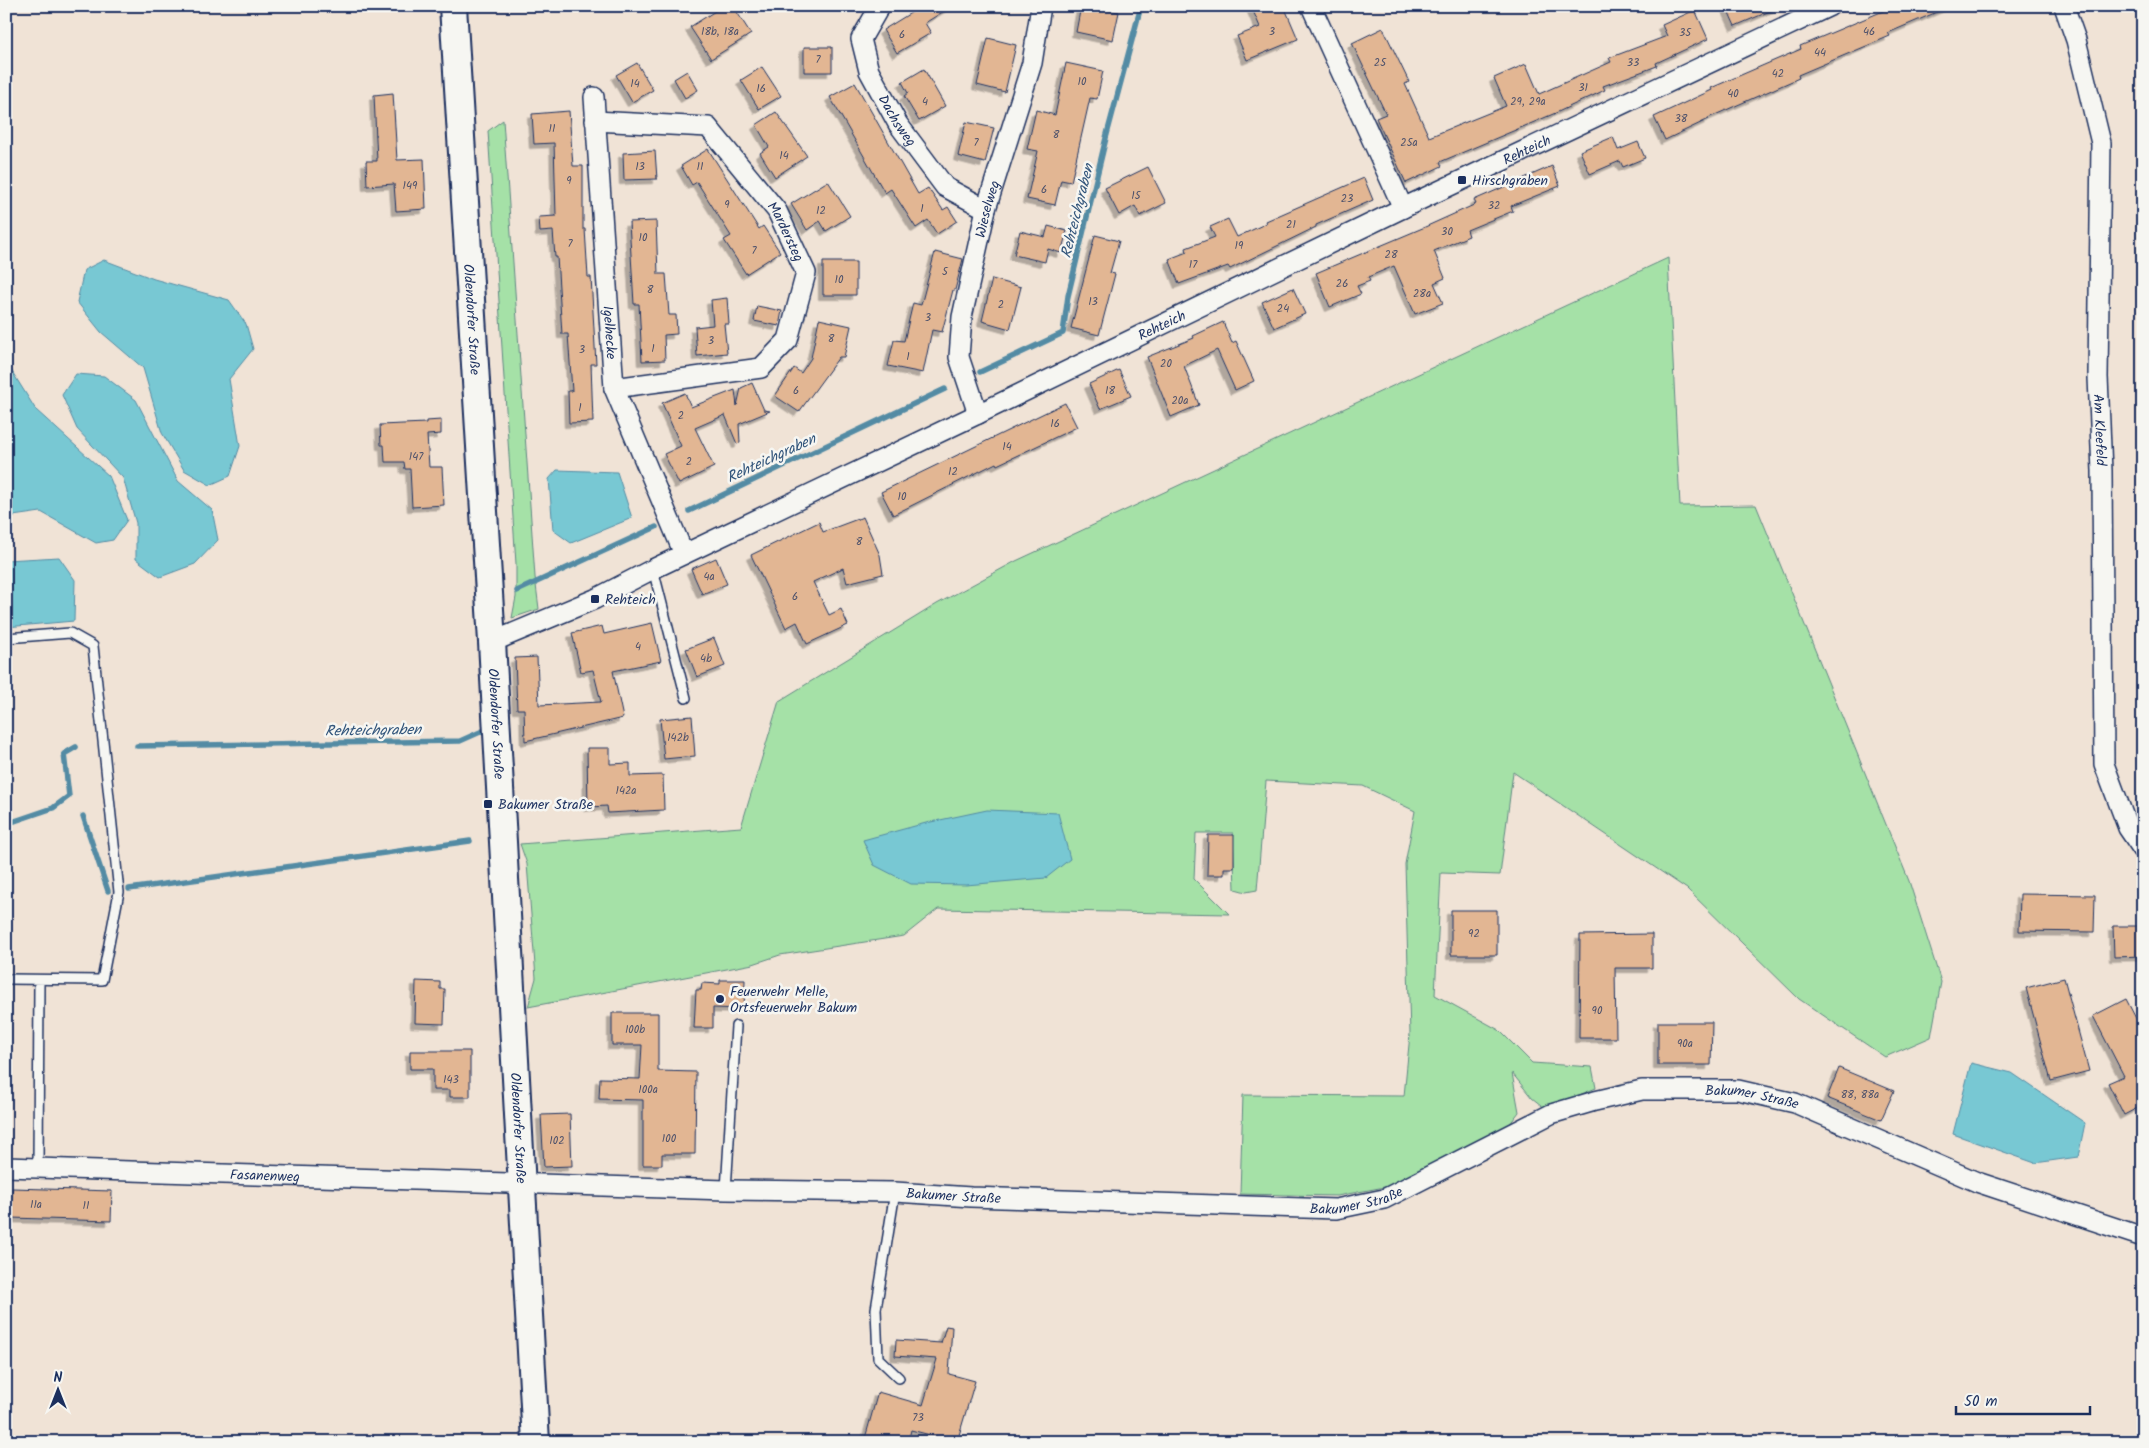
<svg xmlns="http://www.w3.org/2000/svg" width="2149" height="1448" viewBox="0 0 2149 1448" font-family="Kalam,sans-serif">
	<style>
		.green { fill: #a5e1a7; stroke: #608882 }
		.water { fill: #78c8d3; stroke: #538ba4 }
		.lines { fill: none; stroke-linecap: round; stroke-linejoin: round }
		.stream { stroke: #538ba4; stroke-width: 5.5 }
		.building { fill: #e2b693; stroke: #1b2f5e; filter: url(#shadow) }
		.service-casing { stroke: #1b2f5e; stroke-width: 12 }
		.minor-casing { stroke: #1b2f5e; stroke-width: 22 }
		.secondary-casing { stroke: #1b2f5e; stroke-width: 30 }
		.service { stroke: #f6f6f2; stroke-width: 9 }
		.minor { stroke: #f6f6f2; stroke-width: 19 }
		.secondary { stroke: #f6f6f2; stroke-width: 26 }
		.poi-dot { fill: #1b2f5e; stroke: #f6f6f2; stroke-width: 2 }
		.labels { text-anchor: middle; stroke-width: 5; stroke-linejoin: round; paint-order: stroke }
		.number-label { font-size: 11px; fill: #4d516b }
		.street-label { font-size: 14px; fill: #1b2f5e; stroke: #f6f6f2 }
		.poi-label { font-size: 14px; fill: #1b2f5e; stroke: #f6f6f2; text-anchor: start }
		.water-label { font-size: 15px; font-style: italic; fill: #32557b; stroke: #f6f6f2 }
	</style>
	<defs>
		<filter id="shadow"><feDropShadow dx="-4.5" dy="4.5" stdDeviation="0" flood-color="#0004"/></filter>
	</defs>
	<rect width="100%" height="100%" fill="#f0e3d6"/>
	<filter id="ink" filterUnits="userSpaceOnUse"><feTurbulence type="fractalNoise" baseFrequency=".02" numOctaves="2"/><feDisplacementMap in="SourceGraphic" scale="10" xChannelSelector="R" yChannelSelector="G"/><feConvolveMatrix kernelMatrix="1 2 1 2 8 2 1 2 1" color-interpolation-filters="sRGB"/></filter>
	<g filter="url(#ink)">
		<!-- green -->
		<path class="green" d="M 503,120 L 535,577 L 539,609 L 512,618 L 516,597 L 516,564 L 488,131 Z
			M 1668,258 L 1680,506 L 1756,505 L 1909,881 L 1941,982 L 1931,1037 L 1885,1057 L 1799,999 L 1687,889 L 1513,772 L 1500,875 L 1441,873 L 1435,995 L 1499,1030 L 1532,1063 L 1592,1067 L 1596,1088 L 1546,1109 L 1532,1098 L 1512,1073 L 1519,1112 L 1509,1125 L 1395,1185 L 1337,1196 L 1240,1194 L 1243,1095 L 1404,1096 L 1410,1034 L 1405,864 L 1415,811 L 1363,786 L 1266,781 L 1257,890 L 1246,892 L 1235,889 L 1233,833 L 1196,833 L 1194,879 L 1229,914 L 938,909 L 904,936 L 780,955 L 753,964 L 528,1007 L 536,978 L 527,864 L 520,844 L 741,827 L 779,701 L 937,604 L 1016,561 Z"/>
		<!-- water -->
		<path class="water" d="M 104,260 L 154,279 L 229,300 L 246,324 L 253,349 L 229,379 L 240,446 L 230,476 L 210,485 L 184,470 L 162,433 L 143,368 L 101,332 L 77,302 L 84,270 Z
			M 6,362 L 36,410 L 109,476 L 127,520 L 113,540 L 96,543 L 41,512 L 6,517 Z
			M 76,374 L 104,376 L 136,400 L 178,481 L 212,510 L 218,540 L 195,564 L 160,577 L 136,559 L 136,523 L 123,478 L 77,429 L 62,395 Z
			M 557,470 L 617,472 L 632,518 L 571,543 L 553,530 L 549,479 Z
			M 59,557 L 75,580 L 74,621 L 6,627 L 6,560 Z
			M 987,810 L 1058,813 L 1070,859 L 1046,878 L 966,885 L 911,884 L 874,865 L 863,840 L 926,823 Z
			M 1971,1063 L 2012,1073 L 2085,1123 L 2078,1157 L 2035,1163 L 1953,1134 Z"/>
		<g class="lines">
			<!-- stream -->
			<path class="stream" d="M 980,372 L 1063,333 L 1068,296 L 1106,138 L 1141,6
				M 689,511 L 945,389
				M 517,591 L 656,527
				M 137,746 L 460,741 L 487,729 L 487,726
				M 83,816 L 108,891
				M 6,824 L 53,808 L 69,796 L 64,754 L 76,747
				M 129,889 L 470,841"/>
		</g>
		<!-- building -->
		<path class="building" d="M 723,6 L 733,6 L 751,34 L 711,59 L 690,27 Z
			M 922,6 L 952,6 L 925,23 L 931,33 L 897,53 L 883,30 Z
			M 1081,6 L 1119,12 L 1113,40 L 1076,32 Z
			M 1251,6 L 1284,6 L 1298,39 L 1247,60 L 1237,36 L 1260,27 Z
			M 1726,6 L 1782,6 L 1735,26 Z
			M 1895,6 L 1951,6 L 1888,33 L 1890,36 L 1798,75 L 1799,78 L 1708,118 L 1709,119 L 1665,140 L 1654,117 L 1712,90 L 1711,88 L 1801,49 L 1800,46 Z
			M 1695,10 L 1708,39 L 1656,63 L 1657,66 L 1603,86 L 1605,90 L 1558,112 L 1440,162 L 1442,166 L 1406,183 L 1376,118 L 1386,114 L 1352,43 L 1383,28 L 1409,82 L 1405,84 L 1429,137 L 1506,106 L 1494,78 L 1526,64 L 1539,94 L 1611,62 L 1609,58 L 1667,36 L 1662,25 Z
			M 988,38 L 1016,45 L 1005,92 L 977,85 Z
			M 804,47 L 832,47 L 832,72 L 804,72 Z
			M 637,63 L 653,90 L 632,102 L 616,75 Z
			M 1066,63 L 1103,71 L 1097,99 L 1090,98 L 1071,182 L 1061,180 L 1055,205 L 1027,199 L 1038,151 L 1027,149 L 1036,110 L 1055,115 Z
			M 762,67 L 781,96 L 759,109 L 741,80 Z
			M 924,69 L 945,106 L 919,121 L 904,96 L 908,93 L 902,82 Z
			M 687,71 L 698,90 L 685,98 L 674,79 Z
			M 855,83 L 918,194 L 928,188 L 943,210 L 948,207 L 957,221 L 937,234 L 928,220 L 916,228 L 891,189 L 885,193 L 830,97 Z
			M 393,93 L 397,160 L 424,159 L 426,209 L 396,211 L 394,184 L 367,186 L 366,161 L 377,161 L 374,95 Z
			M 569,111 L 573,166 L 583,166 L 583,229 L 585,229 L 588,277 L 591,277 L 596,364 L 591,364 L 593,422 L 569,423 L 568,391 L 572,391 L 568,334 L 562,334 L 557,257 L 555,257 L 553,231 L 540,232 L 539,217 L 556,216 L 554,143 L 534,144 L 532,114 Z
			M 776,112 L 807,156 L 775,177 L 760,153 L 769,147 L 756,125 Z
			M 966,122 L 994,128 L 985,163 L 958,156 Z
			M 1613,137 L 1618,150 L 1638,142 L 1645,158 L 1623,167 L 1620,161 L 1590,174 L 1580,151 Z
			M 708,149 L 759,229 L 763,226 L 780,252 L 746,274 L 724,240 L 731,236 L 697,182 L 692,185 L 681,166 Z
			M 655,151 L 657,179 L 624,180 L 623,153 Z
			M 1552,166 L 1560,186 L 1511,206 L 1513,211 L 1467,230 L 1469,236 L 1434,251 L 1445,278 L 1434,283 L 1443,303 L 1415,314 L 1394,266 L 1368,277 L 1370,281 L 1357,286 L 1361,294 L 1330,307 L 1316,273 L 1425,227 L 1476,204 L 1474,200 Z
			M 1148,167 L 1166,203 L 1140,216 L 1135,206 L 1119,215 L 1105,188 Z
			M 1364,178 L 1373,200 L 1316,225 L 1316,227 L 1230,269 L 1228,266 L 1179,284 L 1169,259 L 1187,252 L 1186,248 L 1215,237 L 1210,227 L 1228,219 L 1237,237 L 1267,223 L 1266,221 Z
			M 828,181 L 850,216 L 826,231 L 820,221 L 807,230 L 791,204 Z
			M 656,221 L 658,274 L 666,274 L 669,315 L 676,315 L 677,334 L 664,335 L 665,360 L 642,361 L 639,304 L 634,304 L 629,222 Z
			M 1048,226 L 1067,231 L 1061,253 L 1048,249 L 1045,262 L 1014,255 L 1020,231 L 1045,237 Z
			M 1095,235 L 1119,241 L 1110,273 L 1115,274 L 1099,335 L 1071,328 Z
			M 935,252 L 963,259 L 955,290 L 953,290 L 942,332 L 932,330 L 923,373 L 888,366 L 894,340 L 904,341 L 913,303 L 921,305 Z
			M 823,262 L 856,262 L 856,295 L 823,295 Z
			M 992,279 L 1021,287 L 1010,329 L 982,321 Z
			M 1293,288 L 1305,314 L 1274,328 L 1262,302 Z
			M 727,298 L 729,324 L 724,324 L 727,353 L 697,356 L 695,327 L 713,325 L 711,300 Z
			M 757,306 L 782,311 L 779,326 L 754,321 Z
			M 819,319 L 851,326 L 844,357 L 839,357 L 799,412 L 775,396 L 794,368 L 801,373 L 811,358 Z
			M 1223,322 L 1232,343 L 1236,341 L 1254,381 L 1235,390 L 1217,350 L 1184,366 L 1199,405 L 1171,417 L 1147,357 L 1194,338 L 1193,336 Z
			M 1119,370 L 1131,396 L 1100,409 L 1089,384 Z
			M 752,383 L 764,410 L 770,411 L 739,424 L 740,443 L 737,444 L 725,415 L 695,428 L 714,467 L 679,484 L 664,454 L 681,446 L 662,403 L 685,393 L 691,407 L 735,390 L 737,406 L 741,388 Z
			M 1065,403 L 1077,427 L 997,465 L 996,463 L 893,515 L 881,492 Z
			M 441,420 L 441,434 L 427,435 L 429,467 L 442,467 L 444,505 L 412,507 L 410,469 L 405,469 L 404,462 L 385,462 L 384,445 L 381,445 L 380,425 L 426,423 L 426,421 Z
			M 863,517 L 880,555 L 883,574 L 847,583 L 843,568 L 813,582 L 829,615 L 841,609 L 848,625 L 807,644 L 797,622 L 786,628 L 751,555 L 819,522 L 823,532 Z
			M 716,558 L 727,584 L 702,594 L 691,569 Z
			M 652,623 L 661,661 L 613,671 L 623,718 L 525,741 L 524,709 L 517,709 L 515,658 L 537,657 L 539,705 L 601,702 L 593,670 L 581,672 L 572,633 L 602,626 L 604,634 Z
			M 714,638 L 725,666 L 697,677 L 686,649 Z
			M 692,716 L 695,756 L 664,759 L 660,719 Z
			M 587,748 L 610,748 L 610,764 L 630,763 L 630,776 L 663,775 L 664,810 L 608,813 L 607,806 L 588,807 Z
			M 1208,835 L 1234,835 L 1234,868 L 1224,868 L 1224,875 L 1207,875 Z
			M 2020,894 L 2095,895 L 2094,932 L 2019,931 Z
			M 1451,910 L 1497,910 L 1497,955 L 1451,955 Z
			M 2113,926 L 2143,926 L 2143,956 L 2114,957 Z
			M 1652,934 L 1652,968 L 1615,968 L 1616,1038 L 1579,1038 L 1580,935 Z
			M 2064,978 L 2089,1071 L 2051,1081 L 2026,988 Z
			M 720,980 L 745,980 L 744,1009 L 713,1008 L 713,1028 L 694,1028 L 696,990 L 701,990 L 702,983 L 720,984 Z
			M 416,981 L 440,982 L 440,989 L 445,989 L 444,1024 L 415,1023 Z
			M 2126,999 L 2143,1032 L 2143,1105 L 2124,1115 L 2108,1083 L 2124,1076 L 2093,1016 Z
			M 612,1013 L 658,1013 L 658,1071 L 696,1072 L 695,1154 L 662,1154 L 662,1165 L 643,1165 L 643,1100 L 599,1099 L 600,1078 L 640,1079 L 642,1045 L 612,1045 Z
			M 1658,1022 L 1712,1022 L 1711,1065 L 1658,1065 Z
			M 410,1051 L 470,1051 L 470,1097 L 450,1097 L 450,1090 L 433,1090 L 433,1069 L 410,1069 Z
			M 1839,1068 L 1894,1091 L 1881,1120 L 1827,1098 Z
			M 570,1114 L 572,1166 L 544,1167 L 541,1115 Z
			M 12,1188 L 112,1191 L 111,1221 L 11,1218 Z
			M 946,1326 L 952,1327 L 949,1374 L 975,1381 L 957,1442 L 911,1430 L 908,1442 L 864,1442 L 878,1392 L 923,1405 L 937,1359 L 895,1356 L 896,1340 L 941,1343 Z"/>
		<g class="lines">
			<!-- service casing -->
			<g class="service-casing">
				<path id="service" d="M 653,569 L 686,698
					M 6,638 L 70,633 L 93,646 L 119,892 L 102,980 L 6,979
					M 38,1168 L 39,980
					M 726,1190 L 736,1026
					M 895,1192 L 876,1309 L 878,1358 L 899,1378"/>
			</g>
			<!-- minor casing -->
			<g class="minor-casing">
				<g id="minor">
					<path id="s1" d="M 880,6 L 861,39 L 869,71 L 898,124 L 945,187 L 986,209"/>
					<path d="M 1311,6 L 1403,208"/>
					<path id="s2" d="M 2064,6 L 2076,40 L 2101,143 L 2098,377 L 2102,471 L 2104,764 L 2128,828 L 2143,850"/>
					<path id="s3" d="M 594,97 L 614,388 L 684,554"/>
					<path id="s4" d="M 595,121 L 708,127 L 777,211 L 806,273 L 788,340 L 761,368 L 614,388"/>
					<path id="s5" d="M 978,414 L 959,357 L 962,317 L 986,209 L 1032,63 L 1041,6"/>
					<path id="s6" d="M 492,642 L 595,599 L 653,569 L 978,414 L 1403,208 L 1830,6"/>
					<path id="s7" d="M 6,1167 L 726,1190 L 895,1192 L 971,1197 L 1336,1209 L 1384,1199 L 1551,1114 L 1595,1101 L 1642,1090 L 1738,1090 L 1795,1103 L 1977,1182 L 2143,1237"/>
				</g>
			</g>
			<!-- secondary casing -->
			<g class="secondary-casing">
				<g id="secondary">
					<path id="s8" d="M 453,6 L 492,642 L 536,1442"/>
				</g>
			</g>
			<!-- service -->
			<use href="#service" class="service"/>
			<!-- minor -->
			<use href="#minor" class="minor"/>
			<!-- secondary -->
			<use href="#secondary" class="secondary"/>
		</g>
	</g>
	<!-- markers -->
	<g class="poi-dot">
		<rect x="1457" y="175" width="10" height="10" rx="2.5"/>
		<rect x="590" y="594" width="10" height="10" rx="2.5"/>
		<rect x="483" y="799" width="10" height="10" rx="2.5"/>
		<circle cx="720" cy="999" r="5"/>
	</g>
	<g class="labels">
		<!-- number labels -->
		<g class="number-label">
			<text x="720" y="35">18b, 18a</text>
			<text x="1272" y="35">3</text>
			<text x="1869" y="35">46</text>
			<text x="1685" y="36">35</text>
			<text x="902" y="38">6</text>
			<text x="1820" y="56">44</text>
			<text x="818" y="63">7</text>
			<text x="1380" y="66">25</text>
			<text x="1633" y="66">33</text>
			<text x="1778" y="77">42</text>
			<text x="1082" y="85">10</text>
			<text x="635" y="87">14</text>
			<text x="1583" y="91">31</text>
			<text x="761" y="92">16</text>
			<text x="1733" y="97">40</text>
			<text x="925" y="105">4</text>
			<text x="1528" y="105">29, 29a</text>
			<text x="1681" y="122">38</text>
			<text x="552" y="132">11</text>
			<text x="1056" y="138">8</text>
			<text x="976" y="146">7</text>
			<text x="1409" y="146">25a</text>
			<text x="784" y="159">14</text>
			<text x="640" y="170">13</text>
			<text x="700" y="170">11</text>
			<text x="569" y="184">9</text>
			<text x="410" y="189">149</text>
			<text x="1044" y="193">6</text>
			<text x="1136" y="199">15</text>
			<text x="1347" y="202">23</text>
			<text x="727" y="208">9</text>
			<text x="1494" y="209">32</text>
			<text x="922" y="212">1</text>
			<text x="821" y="214">12</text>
			<text x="1291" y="228">21</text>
			<text x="1447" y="235">30</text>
			<text x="643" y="241">10</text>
			<text x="570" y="247">7</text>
			<text x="1239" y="249">19</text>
			<text x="754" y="254">7</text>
			<text x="1391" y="258">28</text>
			<text x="1193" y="268">17</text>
			<text x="945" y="275">5</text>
			<text x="839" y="283">10</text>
			<text x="1342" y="287">26</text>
			<text x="650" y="293">8</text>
			<text x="1422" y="297">28a</text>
			<text x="1093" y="305">13</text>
			<text x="1001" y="308">2</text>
			<text x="1283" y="312">24</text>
			<text x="928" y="321">3</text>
			<text x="831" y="342">8</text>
			<text x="711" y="344">3</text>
			<text x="653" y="352">1</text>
			<text x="582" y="353">3</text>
			<text x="908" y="360">1</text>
			<text x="1166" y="367">20</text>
			<text x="796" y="394">6</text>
			<text x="1110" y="394">18</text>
			<text x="1180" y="404">20a</text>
			<text x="580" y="411">1</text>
			<text x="681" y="419">2</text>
			<text x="1055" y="427">16</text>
			<text x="1007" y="450">14</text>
			<text x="416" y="460">147</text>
			<text x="689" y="465">2</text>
			<text x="953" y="475">12</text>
			<text x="902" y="500">10</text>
			<text x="859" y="545">8</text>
			<text x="709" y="580">4a</text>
			<text x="795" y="600">6</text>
			<text x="638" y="650">4</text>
			<text x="706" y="662">4b</text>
			<text x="678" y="741">142b</text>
			<text x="626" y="794">142a</text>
			<text x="1474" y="937">92</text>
			<text x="1597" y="1014">90</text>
			<text x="635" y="1033">100b</text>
			<text x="1685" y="1047">90a</text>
			<text x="451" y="1083">143</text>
			<text x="648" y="1093">100a</text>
			<text x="1860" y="1098">88, 88a</text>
			<text x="669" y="1142">100</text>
			<text x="557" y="1144">102</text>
			<text x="36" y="1208">11a</text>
			<text x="86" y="1209">11</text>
			<text x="918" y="1421">73</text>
		</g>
		<!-- street labels -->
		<g class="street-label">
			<text dy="5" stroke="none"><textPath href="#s1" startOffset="128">Dachsweg</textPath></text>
			<text dy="5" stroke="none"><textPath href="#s6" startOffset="1146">Rehteich</textPath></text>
			<text dy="5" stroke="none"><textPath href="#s5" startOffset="211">Wieselweg</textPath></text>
			<text dy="5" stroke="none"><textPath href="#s4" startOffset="244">Mardersteg</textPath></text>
			<text dy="5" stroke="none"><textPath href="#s8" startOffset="314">Oldendorfer Straße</textPath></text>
			<text dy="5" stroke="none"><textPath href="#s6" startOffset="741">Rehteich</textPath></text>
			<text dy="5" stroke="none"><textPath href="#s3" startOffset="236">Igelhecke</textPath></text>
			<text dy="5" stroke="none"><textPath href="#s2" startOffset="429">Am Kleefeld</textPath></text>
			<text dy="5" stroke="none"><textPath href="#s8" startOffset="719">Oldendorfer Straße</textPath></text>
			<text dy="5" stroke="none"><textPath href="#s7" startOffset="1772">Bakumer Straße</textPath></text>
			<text dy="5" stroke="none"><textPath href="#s8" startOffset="1124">Oldendorfer Straße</textPath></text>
			<text dy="5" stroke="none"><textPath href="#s7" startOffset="259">Fasanenweg</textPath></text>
			<text dy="5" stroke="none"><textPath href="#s7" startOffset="948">Bakumer Straße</textPath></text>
			<text dy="5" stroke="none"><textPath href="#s7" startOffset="1352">Bakumer Straße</textPath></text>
		</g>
		<!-- poi labels -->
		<g class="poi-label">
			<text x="1472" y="185">Hirschgraben</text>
			<text x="605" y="604">Rehteich</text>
			<text x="498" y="809">Bakumer Straße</text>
			<text x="730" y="996">Feuerwehr Melle,<tspan x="730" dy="16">Ortsfeuerwehr Bakum</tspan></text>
		</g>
		<!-- water labels -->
		<g class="water-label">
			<text transform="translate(1077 211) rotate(-76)" y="5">Rehteichgraben</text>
			<text transform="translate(771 458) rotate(-25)" y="5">Rehteichgraben</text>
			<text transform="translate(373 730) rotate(-1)" y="5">Rehteichgraben</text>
		</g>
	</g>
	<!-- margin -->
	<rect width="2149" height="1448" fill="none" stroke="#f6f6f2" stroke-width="25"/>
	<rect x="12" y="12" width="2124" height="1423" fill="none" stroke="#1b2f5e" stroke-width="2" filter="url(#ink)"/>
	<!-- north arrow -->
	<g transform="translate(58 1390)" stroke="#f6f6f2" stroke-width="4" paint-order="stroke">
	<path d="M0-4L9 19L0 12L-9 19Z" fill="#1b2f5e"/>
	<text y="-8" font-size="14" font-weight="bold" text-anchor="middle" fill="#1b2f5e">N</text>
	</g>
	<!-- scale -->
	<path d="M1956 1406v8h134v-8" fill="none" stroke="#1b2f5e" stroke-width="2.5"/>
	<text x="1964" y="1406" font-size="15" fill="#1b2f5e" stroke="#f6f6f2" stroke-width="4" paint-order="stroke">50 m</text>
</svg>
